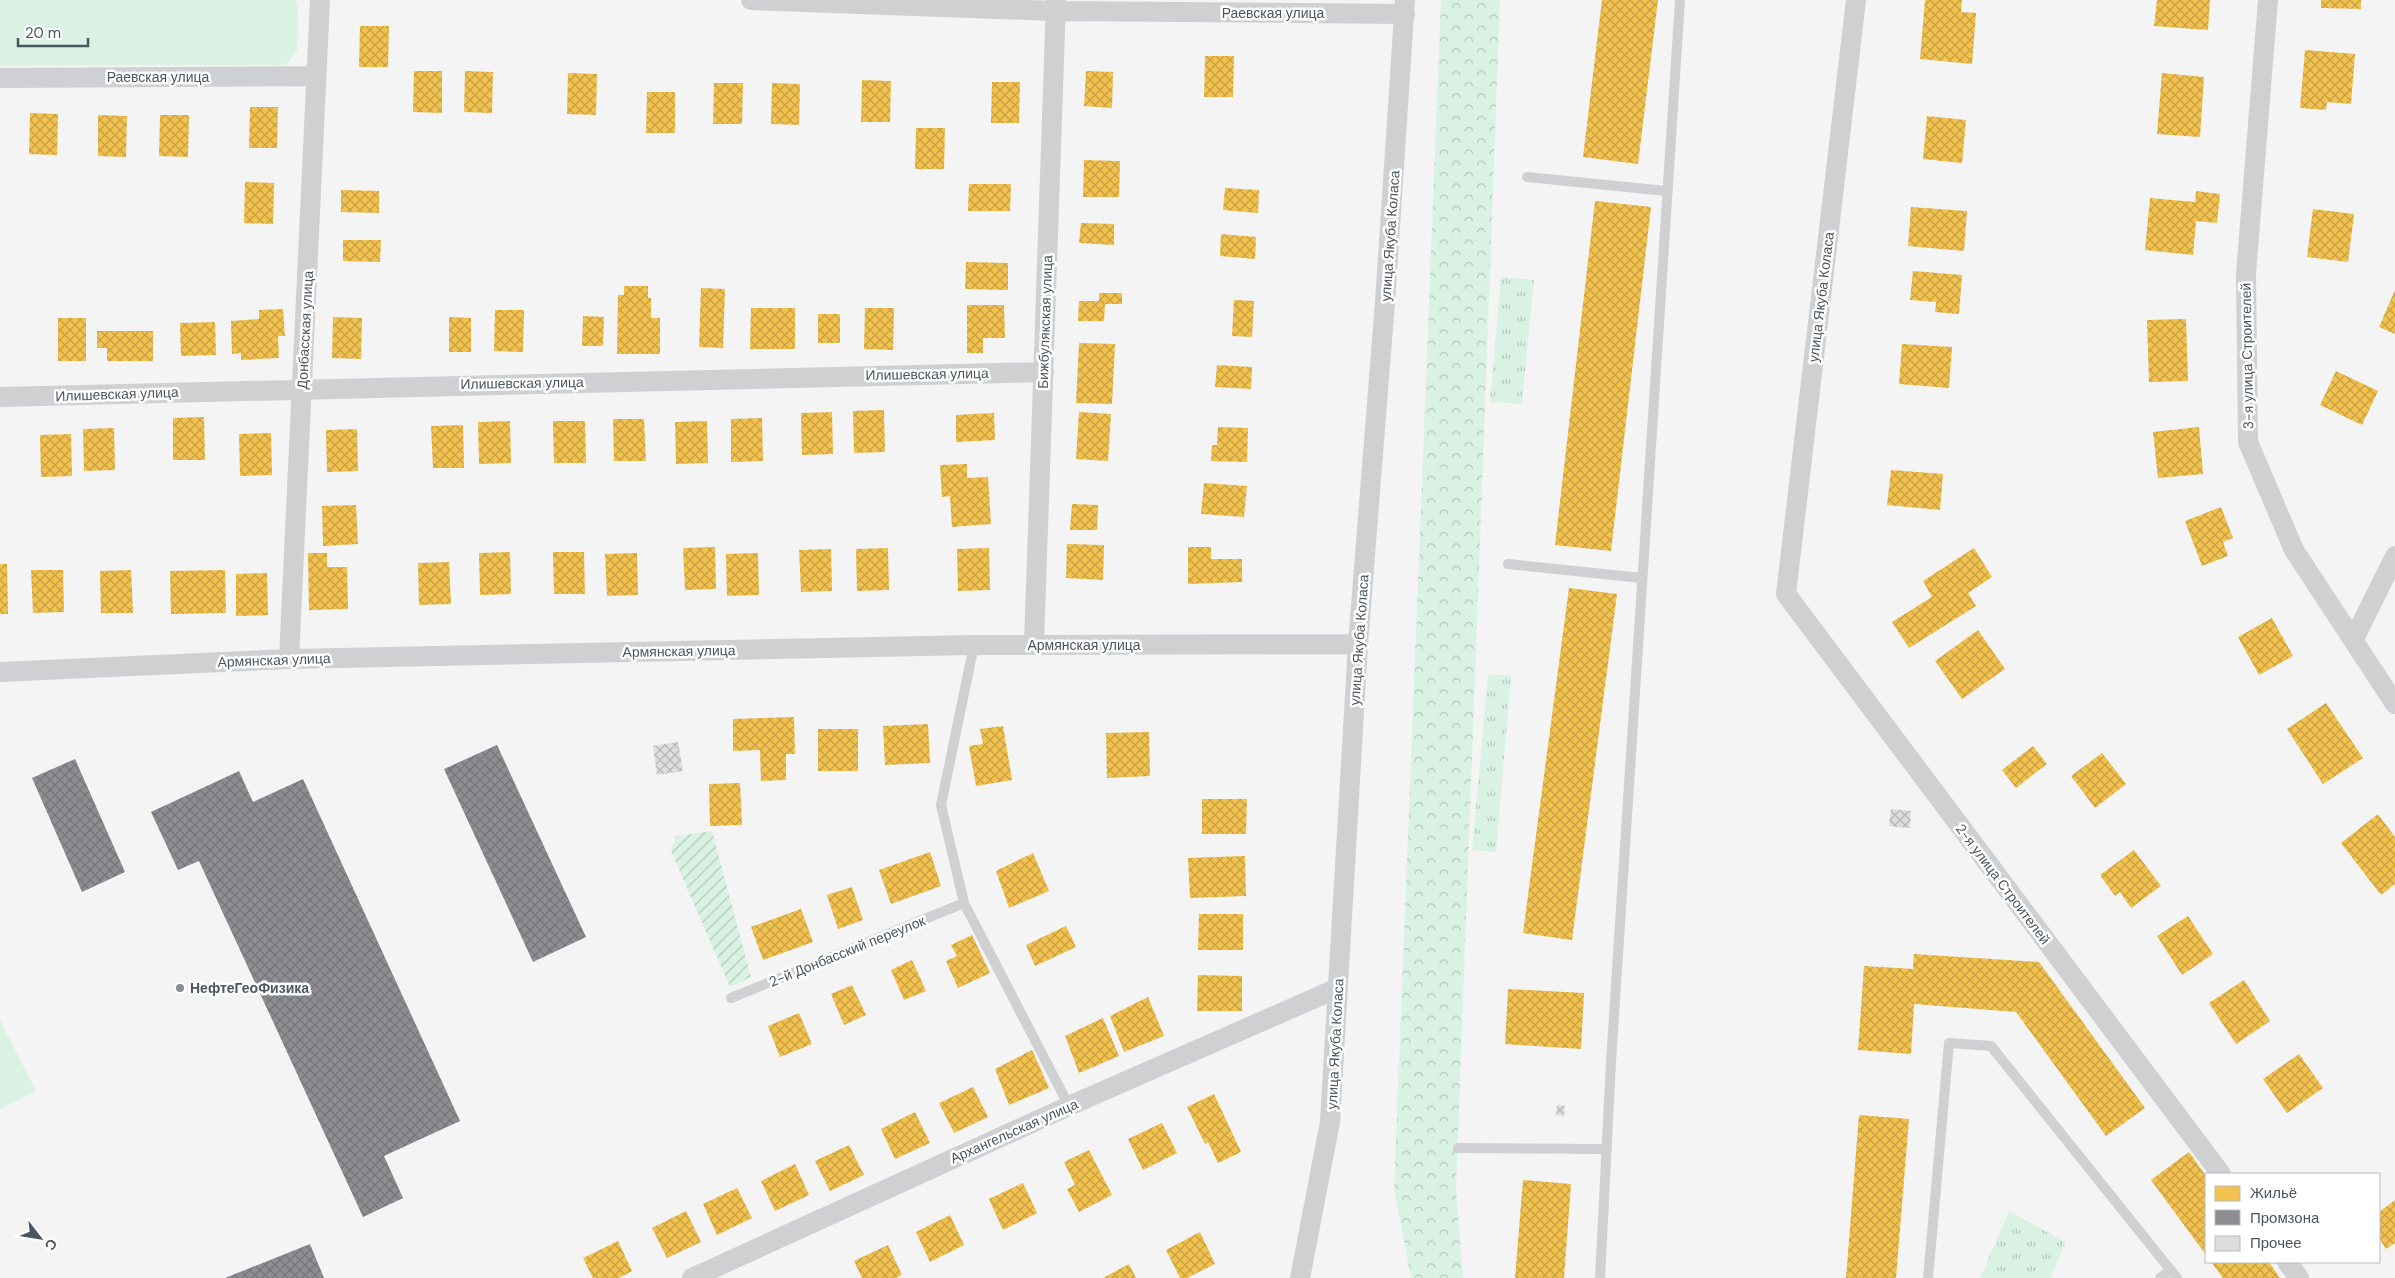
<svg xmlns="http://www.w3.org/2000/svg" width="2395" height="1278" viewBox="0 0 2395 1278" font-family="'DM Sans',sans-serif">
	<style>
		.grass { fill: #d9f2e3 }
		.forest { fill: url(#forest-crowns) }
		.park { fill: url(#park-tufts) }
		.garden { fill: url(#garden-furrows) }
		.homes { fill: url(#homes-cross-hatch) }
		.industry { fill: url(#industry-cross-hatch) }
		.building { fill: url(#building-cross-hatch) }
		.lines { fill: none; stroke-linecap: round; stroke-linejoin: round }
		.service { stroke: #ced0d2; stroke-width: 10 }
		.minor { stroke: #ced0d2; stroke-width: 20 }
		.poi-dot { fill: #868d94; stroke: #fff; stroke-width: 2 }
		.labels { text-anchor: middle; stroke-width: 5; stroke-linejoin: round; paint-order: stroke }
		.street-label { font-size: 14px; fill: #4a5661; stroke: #fff }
		.poi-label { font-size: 14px; font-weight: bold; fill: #4a5661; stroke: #fff; text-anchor: start }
	</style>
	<defs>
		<pattern id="forest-crowns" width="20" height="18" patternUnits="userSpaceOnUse" patternTransform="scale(1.25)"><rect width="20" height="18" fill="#d9f2e3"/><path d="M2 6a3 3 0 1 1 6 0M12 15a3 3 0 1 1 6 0" fill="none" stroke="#b2c7bb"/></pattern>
		<pattern id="park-tufts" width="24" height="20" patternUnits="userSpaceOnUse" patternTransform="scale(1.25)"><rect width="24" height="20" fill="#d9f2e3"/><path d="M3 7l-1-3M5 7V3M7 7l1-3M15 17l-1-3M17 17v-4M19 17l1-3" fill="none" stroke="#b2c7bb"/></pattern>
		<pattern id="garden-furrows" width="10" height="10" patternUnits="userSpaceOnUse" patternTransform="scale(1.25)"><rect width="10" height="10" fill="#d9f2e3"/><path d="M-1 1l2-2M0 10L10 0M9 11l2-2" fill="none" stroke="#b2c7bb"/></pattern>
		<pattern id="homes-cross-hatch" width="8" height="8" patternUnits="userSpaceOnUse" patternTransform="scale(1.25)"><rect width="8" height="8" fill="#f2c14e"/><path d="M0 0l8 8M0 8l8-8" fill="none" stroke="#c6a044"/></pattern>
		<pattern id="industry-cross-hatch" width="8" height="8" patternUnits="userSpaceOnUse" patternTransform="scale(1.25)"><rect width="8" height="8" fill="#8d8d92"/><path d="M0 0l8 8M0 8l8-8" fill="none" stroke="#75767b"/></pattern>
		<pattern id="building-cross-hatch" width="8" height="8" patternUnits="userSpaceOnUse" patternTransform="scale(1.25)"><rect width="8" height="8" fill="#ddddde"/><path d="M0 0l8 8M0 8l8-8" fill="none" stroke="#b5b6b7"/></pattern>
	</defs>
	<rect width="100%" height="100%" fill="#f4f4f4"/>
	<!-- grass -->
	<path class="grass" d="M 0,0 L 295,0 L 298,6 L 297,52 L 285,65 L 0,66 Z
		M 0,1020 L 36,1091 L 0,1109 Z"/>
	<!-- forest -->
	<path class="forest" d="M 1441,0 L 1500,0 L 1456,1189 L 1463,1278 L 1411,1278 L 1394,1189 Z"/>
	<!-- park -->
	<path class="park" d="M 1501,277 L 1534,280 L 1522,404 L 1490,402 Z
		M 1488,674 L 1511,676 L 1496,852 L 1472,850 Z
		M 2009,1211 L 2065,1242 L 2051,1278 L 1980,1278 Z"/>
	<!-- garden -->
	<path class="garden" d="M 712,831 L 751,977 L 730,987 L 671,851 L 676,836 Z"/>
	<!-- homes -->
	<path class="homes" d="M 1602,0 L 1658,0 L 1638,164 L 1583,157 Z
		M 1925,0 L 1962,0 L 1961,12 L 1976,13 L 1972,64 L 1920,59 Z
		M 2157,0 L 2210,0 L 2208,30 L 2154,26 Z
		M 2321,0 L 2361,0 L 2361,9 L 2321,8 Z
		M 360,26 L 389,26 L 388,67 L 359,67 Z
		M 2305,50 L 2355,54 L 2351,104 L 2327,102 L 2326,110 L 2300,108 Z
		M 1205,56 L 1234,56 L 1233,97 L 1204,97 Z
		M 414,71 L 442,71 L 442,113 L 413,112 Z
		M 465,71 L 493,72 L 492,113 L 464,112 Z
		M 1086,71 L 1113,72 L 1112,108 L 1084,106 Z
		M 568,73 L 597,74 L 596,115 L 567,114 Z
		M 2162,73 L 2204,77 L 2200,137 L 2157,134 Z
		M 862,80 L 891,81 L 890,122 L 861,122 Z
		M 992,82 L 1020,82 L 1019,123 L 991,123 Z
		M 714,83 L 743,83 L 742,124 L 713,124 Z
		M 772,83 L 800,84 L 799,125 L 771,124 Z
		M 647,92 L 675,92 L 675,133 L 646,133 Z
		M 250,107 L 278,107 L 277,148 L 249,148 Z
		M 30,113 L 58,114 L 57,155 L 29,154 Z
		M 98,115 L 127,116 L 126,157 L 98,156 Z
		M 160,115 L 189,115 L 188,157 L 159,156 Z
		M 1927,116 L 1966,120 L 1962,163 L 1923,159 Z
		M 916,128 L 945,128 L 944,169 L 915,169 Z
		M 1084,160 L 1120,161 L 1119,197 L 1083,197 Z
		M 245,182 L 274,183 L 273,224 L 244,223 Z
		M 969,184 L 1011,184 L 1010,211 L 968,211 Z
		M 1225,188 L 1259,190 L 1258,213 L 1223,210 Z
		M 341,190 L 379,191 L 379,213 L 341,212 Z
		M 2196,191 L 2220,194 L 2217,223 L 2196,221 L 2193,255 L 2145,250 L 2150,198 L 2195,202 Z
		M 1595,201 L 1651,207 L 1611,551 L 1555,545 Z
		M 1911,207 L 1967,211 L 1964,251 L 1908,246 Z
		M 2313,209 L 2354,214 L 2348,262 L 2307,257 Z
		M 1081,223 L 1114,224 L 1114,245 L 1079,243 Z
		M 1221,234 L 1256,237 L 1255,259 L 1220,256 Z
		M 343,240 L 381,240 L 380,262 L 343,261 Z
		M 966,262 L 1008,263 L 1008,290 L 965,289 Z
		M 1913,271 L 1962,275 L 1959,314 L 1935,312 L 1936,302 L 1910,300 Z
		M 624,286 L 648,286 L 648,298 L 651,298 L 651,318 L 660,318 L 660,354 L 617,354 L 618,295 L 624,295 Z
		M 701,288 L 725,289 L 723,348 L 699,347 Z
		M 2395,290 L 2395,334 L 2379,327 Z
		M 1099,293 L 1122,293 L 1122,304 L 1105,304 L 1104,321 L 1078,321 L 1079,301 L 1099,301 Z
		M 1234,300 L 1254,301 L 1252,337 L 1232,336 Z
		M 967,305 L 1004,305 L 1005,338 L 983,338 L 983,353 L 967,353 Z
		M 751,308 L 795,308 L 795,349 L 750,349 Z
		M 865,308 L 894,308 L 893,350 L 864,349 Z
		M 283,309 L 285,336 L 278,336 L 279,358 L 241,360 L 241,353 L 232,354 L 231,321 L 259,319 L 259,310 Z
		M 495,310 L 524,310 L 523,352 L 494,351 Z
		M 818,314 L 840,314 L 840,343 L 818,343 Z
		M 583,316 L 604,317 L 603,346 L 582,346 Z
		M 333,317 L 362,318 L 361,359 L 332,358 Z
		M 449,317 L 471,318 L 471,352 L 449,352 Z
		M 58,318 L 86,318 L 86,361 L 58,361 Z
		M 2186,319 L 2188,381 L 2149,382 L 2147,320 Z
		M 215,322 L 216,355 L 181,356 L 180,323 Z
		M 97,331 L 153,331 L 153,361 L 107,361 L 107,348 L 97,348 Z
		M 1079,343 L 1115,344 L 1112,404 L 1076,403 Z
		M 1902,344 L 1952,347 L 1949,388 L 1899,384 Z
		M 1217,365 L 1252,367 L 1251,389 L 1215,387 Z
		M 2336,371 L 2378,391 L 2362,425 L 2320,405 Z
		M 884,410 L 885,452 L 854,453 L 853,411 Z
		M 832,412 L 833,454 L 802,455 L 801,413 Z
		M 1079,412 L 1111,414 L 1108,461 L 1076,459 Z
		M 994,413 L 995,440 L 956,442 L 956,415 Z
		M 204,417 L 205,460 L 173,460 L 173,418 Z
		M 762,418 L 763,461 L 731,462 L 731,419 Z
		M 613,419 L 644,419 L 646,461 L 614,461 Z
		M 510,421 L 511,463 L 479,464 L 478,422 Z
		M 553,421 L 585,421 L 586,463 L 554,463 Z
		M 707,421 L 708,463 L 676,464 L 675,422 Z
		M 463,425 L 464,468 L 433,468 L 431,426 Z
		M 1218,427 L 1248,428 L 1247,462 L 1211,461 L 1212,445 L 1217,445 Z
		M 2199,427 L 2203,474 L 2158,478 L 2153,432 Z
		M 114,428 L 115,470 L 84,471 L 83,429 Z
		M 357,429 L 358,471 L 327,472 L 326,430 Z
		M 271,433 L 272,475 L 240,476 L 239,434 Z
		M 71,434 L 72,476 L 41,477 L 40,435 Z
		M 967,464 L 967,478 L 988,477 L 991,524 L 952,527 L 950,496 L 942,497 L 940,465 Z
		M 1891,470 L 1943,474 L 1940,510 L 1887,505 Z
		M 1204,483 L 1247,486 L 1244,517 L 1201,514 Z
		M 1072,504 L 1098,505 L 1097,530 L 1070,530 Z
		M 356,505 L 358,544 L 323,546 L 322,506 Z
		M 2221,507 L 2233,538 L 2223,542 L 2228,556 L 2202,566 L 2185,521 Z
		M 1067,544 L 1104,545 L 1103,580 L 1066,578 Z
		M 715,547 L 716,589 L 685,590 L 683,548 Z
		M 1188,547 L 1211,547 L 1211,559 L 1242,559 L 1242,582 L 1188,584 Z
		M 888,548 L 889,590 L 857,591 L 856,549 Z
		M 989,548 L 990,590 L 958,591 L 957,549 Z
		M 1974,548 L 1992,577 L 1968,593 L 1976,606 L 1909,648 L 1892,622 L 1932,597 L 1923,581 Z
		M 831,549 L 832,591 L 801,592 L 799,550 Z
		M 510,552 L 511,594 L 480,595 L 479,553 Z
		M 553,552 L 584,552 L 585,594 L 554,594 Z
		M 308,553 L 327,553 L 327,567 L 347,567 L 348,609 L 309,610 Z
		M 637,553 L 638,595 L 607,596 L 605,554 Z
		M 758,553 L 759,595 L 727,596 L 726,554 Z
		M 449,562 L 451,604 L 419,605 L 418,563 Z
		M 0,564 L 7,564 L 8,614 L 0,614 Z
		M 31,570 L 63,570 L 64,612 L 33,613 Z
		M 131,570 L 133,613 L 101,613 L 100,571 Z
		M 225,570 L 226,613 L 171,614 L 170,571 Z
		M 267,573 L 268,615 L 236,616 L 236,574 Z
		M 1569,588 L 1617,594 L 1572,940 L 1523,933 Z
		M 2272,618 L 2293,656 L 2259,675 L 2238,637 Z
		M 1978,630 L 2005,669 L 1962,699 L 1935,661 Z
		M 2326,703 L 2363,758 L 2323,784 L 2287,729 Z
		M 794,717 L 795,754 L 786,754 L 786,780 L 761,781 L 760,750 L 733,751 L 733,719 Z
		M 928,724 L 930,763 L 885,765 L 883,726 Z
		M 1003,726 L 1012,780 L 976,786 L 969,746 L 983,744 L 980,729 Z
		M 818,729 L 858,729 L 858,771 L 818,771 Z
		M 1149,732 L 1150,776 L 1107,778 L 1106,733 Z
		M 2033,746 L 2047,764 L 2016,788 L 2002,770 Z
		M 2102,753 L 2126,784 L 2095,808 L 2071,776 Z
		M 740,783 L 742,825 L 710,826 L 709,784 Z
		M 1202,799 L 1247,799 L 1246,834 L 1202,834 Z
		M 2378,814 L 2395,837 L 2395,884 L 2381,895 L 2341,843 Z
		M 2134,850 L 2161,886 L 2131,908 L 2120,892 L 2115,896 L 2100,875 Z
		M 930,852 L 941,886 L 891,904 L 879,870 Z
		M 1033,853 L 1049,891 L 1009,908 L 996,871 Z
		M 1245,856 L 1246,896 L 1190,898 L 1188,858 Z
		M 852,887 L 863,920 L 838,929 L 827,895 Z
		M 801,909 L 813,942 L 763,960 L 751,927 Z
		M 1199,914 L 1243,914 L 1243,950 L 1198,950 Z
		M 2188,916 L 2213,954 L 2182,975 L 2157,936 Z
		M 1066,926 L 1076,947 L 1035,966 L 1026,945 Z
		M 972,935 L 990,973 L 958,988 L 946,961 L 957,956 L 951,945 Z
		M 1914,954 L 2039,962 L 2145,1108 L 2106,1136 L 2016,1012 L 1914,1004 L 1911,1054 L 1858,1050 L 1864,966 L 1913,969 Z
		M 912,960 L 926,991 L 904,1000 L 891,970 Z
		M 1198,975 L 1242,976 L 1242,1011 L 1197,1011 Z
		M 2244,980 L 2270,1021 L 2236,1044 L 2209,1003 Z
		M 852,985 L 866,1015 L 844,1025 L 831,994 Z
		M 1508,989 L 1584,993 L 1581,1049 L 1505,1044 Z
		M 1148,997 L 1164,1036 L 1124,1052 L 1110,1016 Z
		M 799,1013 L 812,1044 L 780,1057 L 768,1026 Z
		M 1103,1018 L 1119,1056 L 1079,1073 L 1065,1036 Z
		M 1032,1050 L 1049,1088 L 1009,1105 L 995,1069 Z
		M 2299,1054 L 2323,1088 L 2287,1113 L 2263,1079 Z
		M 973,1087 L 988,1117 L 954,1133 L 939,1103 Z
		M 1214,1094 L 1241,1152 L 1218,1163 L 1208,1142 L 1205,1144 L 1187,1107 Z
		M 915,1112 L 930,1143 L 895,1159 L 881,1129 Z
		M 1859,1115 L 1909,1119 L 1896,1278 L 1846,1278 Z
		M 1162,1123 L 1177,1153 L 1143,1170 L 1128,1139 Z
		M 849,1145 L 864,1175 L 830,1191 L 815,1161 Z
		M 1089,1150 L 1112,1195 L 1079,1212 L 1067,1189 L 1075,1185 L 1064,1162 Z
		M 2189,1152 L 2206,1176 L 2206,1255 L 2151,1180 Z
		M 795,1164 L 809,1195 L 775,1211 L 761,1181 Z
		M 1523,1180 L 1571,1184 L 1564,1278 L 1515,1278 Z
		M 1023,1183 L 1037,1213 L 1003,1230 L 989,1199 Z
		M 737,1188 L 752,1218 L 717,1235 L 703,1204 Z
		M 2395,1200 L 2395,1243 L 2386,1249 L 2379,1238 L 2379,1212 Z
		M 686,1211 L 701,1242 L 667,1258 L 652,1228 Z
		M 950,1215 L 964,1245 L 930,1262 L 916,1232 Z
		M 1200,1232 L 1215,1264 L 1187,1278 L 1180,1278 L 1166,1250 Z
		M 618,1241 L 632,1271 L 619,1278 L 593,1278 L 583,1258 Z
		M 888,1245 L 902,1275 L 896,1278 L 862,1278 L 854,1261 Z
		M 2211,1262 L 2269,1262 L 2280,1278 L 2223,1278 Z
		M 1129,1264 L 1136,1278 L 1103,1278 Z"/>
	<!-- industry -->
	<path class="industry" d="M 497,745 L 586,937 L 533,962 L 444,769 Z
		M 75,759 L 125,872 L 82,892 L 32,778 Z
		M 239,771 L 253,802 L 303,779 L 460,1121 L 384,1156 L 403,1198 L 363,1217 L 199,861 L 178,870 L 151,812 Z
		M 310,1244 L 324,1278 L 225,1278 Z"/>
	<!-- building -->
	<path class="building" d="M 678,742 L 683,771 L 657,775 L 653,746 Z
		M 1891,809 L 1911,811 L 1910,828 L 1889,826 Z
		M 1557,1105 L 1565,1106 L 1564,1116 L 1556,1115 Z"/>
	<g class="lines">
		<!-- service -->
		<path class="service" d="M 1527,177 L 1666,191
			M 1508,564 L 1642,578
			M 964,903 L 1069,1106
			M 731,998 L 964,903 L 941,805 L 974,645
			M 1458,1148 L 1607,1149
			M 1600,1278 L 1611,1062 L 1680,0
			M 1928,1278 L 1949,1043 L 1991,1046 L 2177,1278
			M 2160,1278 L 2171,1270"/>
		<!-- minor -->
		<path class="minor" d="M 751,0 L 1056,11 L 1405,14
			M 1856,0 L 1786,594 L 2221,1174
			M 2268,0 L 2246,274 L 2248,442 L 2294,550 L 2395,704
			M 0,78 L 316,76
			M 0,397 L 1044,372
			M 2354,639 L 2395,556
			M 1034,645 L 1056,0
			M 289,659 L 320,0
			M 0,672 L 289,659 L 728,650 L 974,645 L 1358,644
			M 2287,1262 L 2299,1278
			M 692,1278 L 1069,1106 L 1338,988
			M 1300,1278 L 1330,1122 L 1358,644 L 1385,302 L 1405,0"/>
	</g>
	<!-- markers -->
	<circle class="poi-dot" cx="180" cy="988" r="5"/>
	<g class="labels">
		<!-- street labels -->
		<g class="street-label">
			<text x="1273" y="18">Раевская улица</text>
			<text x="158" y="82">Раевская улица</text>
			<text transform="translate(1390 236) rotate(-86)" y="5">улица Якуба Коласа</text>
			<text transform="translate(1821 297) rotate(-83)" y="5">улица Якуба Коласа</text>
			<text transform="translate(1045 322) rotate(-88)" y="5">Бижбулякская улица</text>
			<text transform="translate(305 330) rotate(-87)" y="5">Донбасская улица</text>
			<text transform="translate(2247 356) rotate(-91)" y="5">3-я улица Строителей</text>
			<text transform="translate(927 374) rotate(-1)" y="5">Илишевская улица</text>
			<text transform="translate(522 383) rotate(-1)" y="5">Илишевская улица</text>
			<text transform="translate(117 394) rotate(-2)" y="5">Илишевская улица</text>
			<text transform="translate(1359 640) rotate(-86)" y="5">улица Якуба Коласа</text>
			<text x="1084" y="650">Армянская улица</text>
			<text transform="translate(679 651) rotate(-1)" y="5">Армянская улица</text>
			<text transform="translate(274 660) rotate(-2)" y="5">Армянская улица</text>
			<text transform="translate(2003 884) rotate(53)" y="5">2-я улица Строителей</text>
			<text transform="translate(847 951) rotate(-22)" y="5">2-й Донбасский переулок</text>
			<text transform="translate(1335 1044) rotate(-87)" y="5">улица Якуба Коласа</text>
			<text transform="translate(1014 1131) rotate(-24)" y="5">Архангельская улица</text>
		</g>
		<!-- poi labels -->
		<g class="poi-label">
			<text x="190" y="993">НефтеГеоФизика</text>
		</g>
	</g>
	<!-- legend -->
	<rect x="2205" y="1173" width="175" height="90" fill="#ffffff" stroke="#b7bbc0"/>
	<rect x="2215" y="1186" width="25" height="15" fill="#f2c14e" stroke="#b7bbc0"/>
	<text x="2250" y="1198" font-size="15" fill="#4a5661">Жильё</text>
	<rect x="2215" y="1210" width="25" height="15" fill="#8d8d92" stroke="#b7bbc0"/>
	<text x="2250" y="1223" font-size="15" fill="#4a5661">Промзона</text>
	<rect x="2215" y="1236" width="25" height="15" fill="#ddddde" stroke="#b7bbc0"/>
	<text x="2250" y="1248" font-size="15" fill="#4a5661">Прочее</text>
	<!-- north arrow -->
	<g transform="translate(40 1238) rotate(121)" stroke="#ffffff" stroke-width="4" paint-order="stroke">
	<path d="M0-4L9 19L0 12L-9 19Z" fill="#4a5661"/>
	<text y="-8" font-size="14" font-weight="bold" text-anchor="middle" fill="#4a5661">С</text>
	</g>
	<!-- scale -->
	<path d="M18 38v8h70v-8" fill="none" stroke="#4a5661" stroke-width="2.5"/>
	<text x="25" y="38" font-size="15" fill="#4a5661" stroke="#ffffff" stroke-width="4" paint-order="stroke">20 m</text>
</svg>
